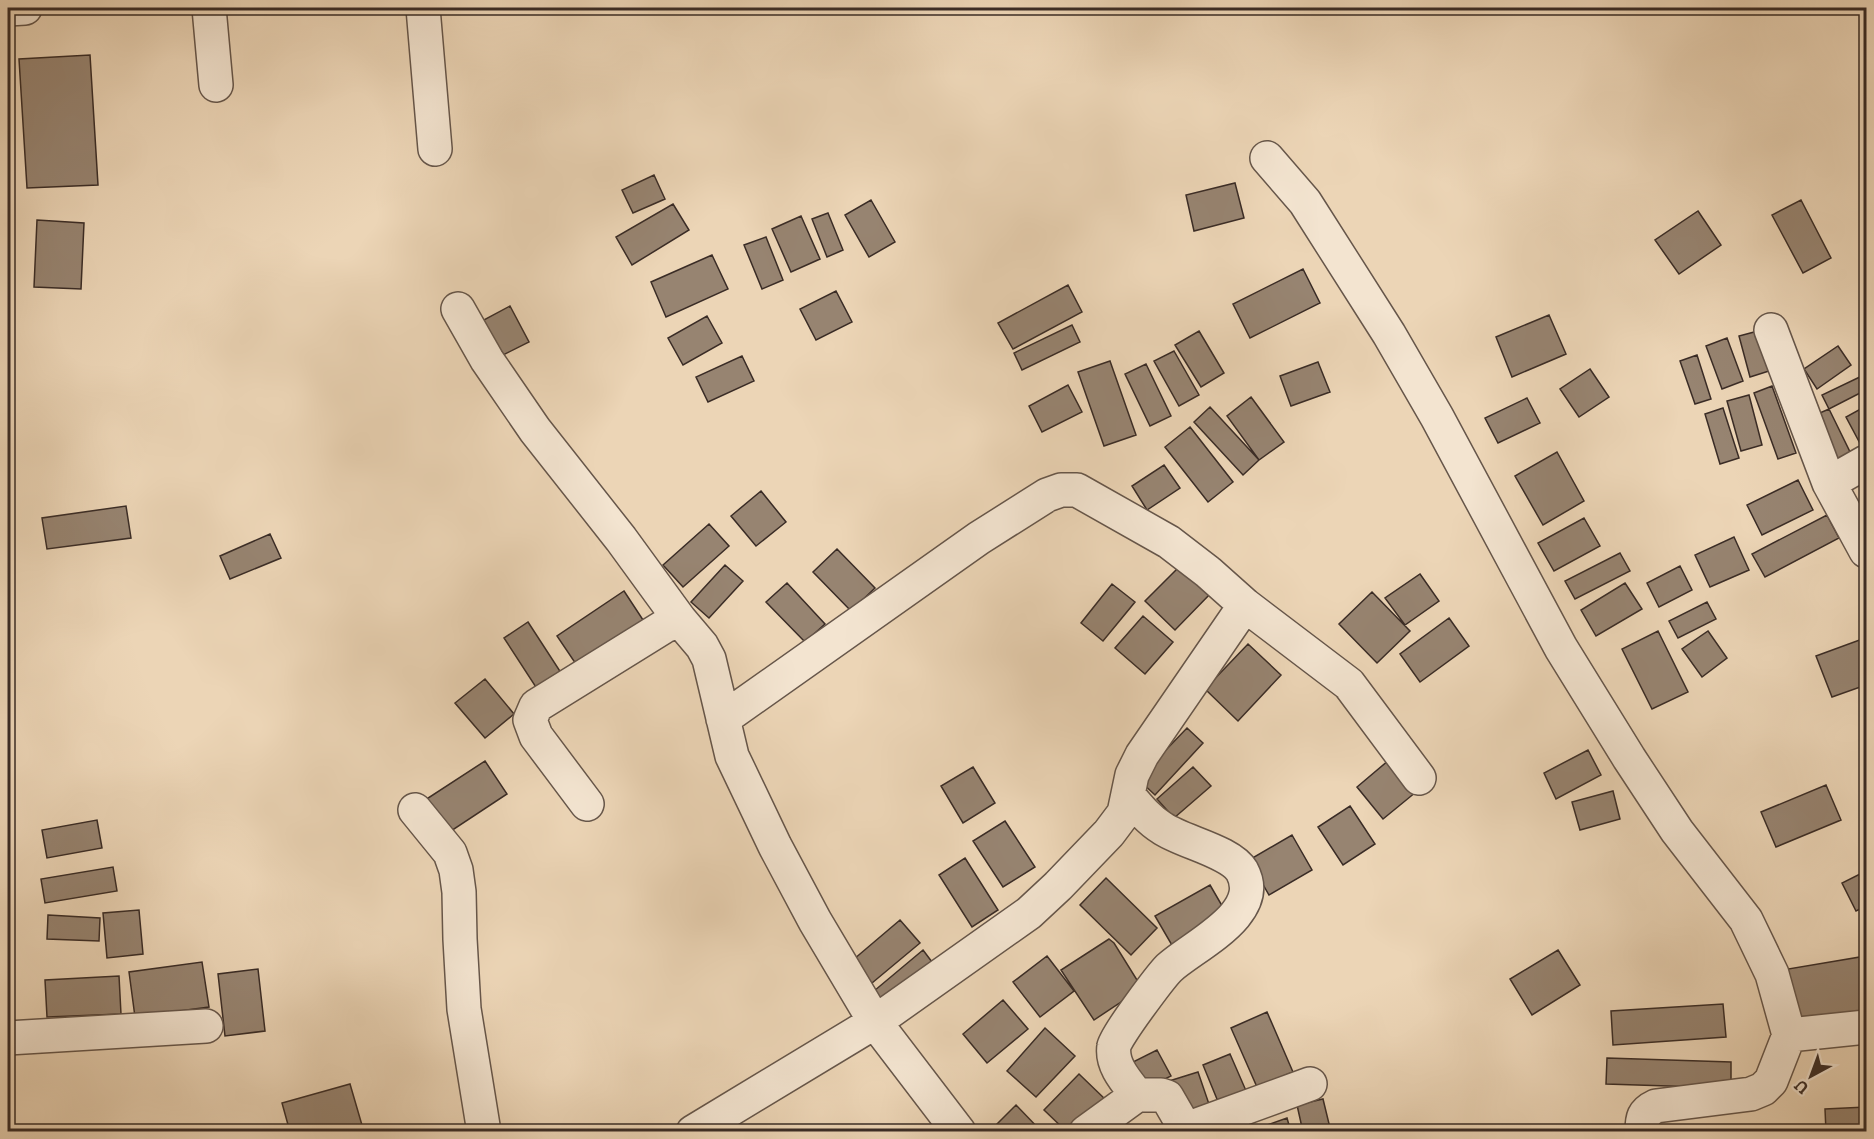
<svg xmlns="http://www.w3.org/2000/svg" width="1874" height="1139" viewBox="0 0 1874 1139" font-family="'IM FELL DW Pica',serif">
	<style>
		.building { fill: #978471; stroke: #3a2c26; stroke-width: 1.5 }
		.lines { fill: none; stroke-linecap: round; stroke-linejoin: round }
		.minor-casing { stroke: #66564a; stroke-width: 36 }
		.minor { stroke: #f3e4d0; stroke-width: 33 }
	</style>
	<rect width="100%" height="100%" fill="#ecd5b6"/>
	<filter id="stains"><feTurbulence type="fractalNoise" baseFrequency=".00333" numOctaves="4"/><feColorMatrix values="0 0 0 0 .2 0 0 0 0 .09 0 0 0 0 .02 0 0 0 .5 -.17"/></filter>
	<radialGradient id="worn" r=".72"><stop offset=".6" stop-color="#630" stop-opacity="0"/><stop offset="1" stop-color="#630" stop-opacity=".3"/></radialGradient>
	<!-- building -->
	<path class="building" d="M 90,55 L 98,185 L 27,188 L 19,59 Z
		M 654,175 L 665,199 L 633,213 L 622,190 Z
		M 1235,183 L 1244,218 L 1194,231 L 1186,195 Z
		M 871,200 L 895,242 L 869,257 L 845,215 Z
		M 1801,200 L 1831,258 L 1803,273 L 1772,215 Z
		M 673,204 L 689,230 L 632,265 L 616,237 Z
		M 1698,211 L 1721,245 L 1679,274 L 1655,240 Z
		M 828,213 L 843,250 L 827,257 L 812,219 Z
		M 801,216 L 820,259 L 791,272 L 772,229 Z
		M 37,220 L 84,223 L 81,289 L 34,287 Z
		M 766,237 L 783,280 L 762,289 L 744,245 Z
		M 712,255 L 728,289 L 666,317 L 651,282 Z
		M 1303,269 L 1320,303 L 1250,338 L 1233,304 Z
		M 1068,285 L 1082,312 L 1013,349 L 998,323 Z
		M 836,291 L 852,322 L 816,340 L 800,309 Z
		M 510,306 L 529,342 L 499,357 L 480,322 Z
		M 1549,315 L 1566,354 L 1512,377 L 1496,337 Z
		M 707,316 L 722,343 L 683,365 L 668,338 Z
		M 1072,325 L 1080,342 L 1022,370 L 1014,353 Z
		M 1199,331 L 1224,373 L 1201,387 L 1175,345 Z
		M 1758,331 L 1769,371 L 1750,377 L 1739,336 Z
		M 1727,338 L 1743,381 L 1722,389 L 1706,346 Z
		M 1838,346 L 1851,365 L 1817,389 L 1804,369 Z
		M 1174,351 L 1199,395 L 1179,406 L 1154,361 Z
		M 1697,355 L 1711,399 L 1695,404 L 1680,361 Z
		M 742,356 L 754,381 L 708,402 L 696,377 Z
		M 1110,361 L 1136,435 L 1104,446 L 1078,372 Z
		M 1318,362 L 1330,392 L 1291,406 L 1280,376 Z
		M 1146,364 L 1171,416 L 1150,426 L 1125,374 Z
		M 1590,369 L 1609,397 L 1579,417 L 1560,389 Z
		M 1866,374 L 1866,390 L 1829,409 L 1822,395 Z
		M 1068,385 L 1082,412 L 1042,432 L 1029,406 Z
		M 1772,386 L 1796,453 L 1778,459 L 1754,393 Z
		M 1749,395 L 1762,445 L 1741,451 L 1727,401 Z
		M 1251,397 L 1284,442 L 1259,460 L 1227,416 Z
		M 1527,398 L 1540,423 L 1498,443 L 1485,418 Z
		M 1866,406 L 1866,447 L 1863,449 L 1846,417 Z
		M 1210,407 L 1259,460 L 1243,475 L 1194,422 Z
		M 1723,408 L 1739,458 L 1720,464 L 1705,414 Z
		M 1829,409 L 1852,456 L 1832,465 L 1808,418 Z
		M 1190,427 L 1233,482 L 1208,502 L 1165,447 Z
		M 1557,452 L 1584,501 L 1543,525 L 1515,476 Z
		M 1164,465 L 1180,488 L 1147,510 L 1132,486 Z
		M 1798,480 L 1813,510 L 1762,535 L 1747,505 Z
		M 761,491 L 786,522 L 756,546 L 731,516 Z
		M 126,506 L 131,538 L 47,549 L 42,518 Z
		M 1827,515 L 1839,538 L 1765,577 L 1752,554 Z
		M 1584,518 L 1600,546 L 1554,571 L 1538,543 Z
		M 709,524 L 729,546 L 683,587 L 663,565 Z
		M 270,534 L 281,558 L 230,579 L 220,556 Z
		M 1734,537 L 1749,570 L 1710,587 L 1695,555 Z
		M 837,549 L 875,588 L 851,611 L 813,572 Z
		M 1620,553 L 1630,571 L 1575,599 L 1565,581 Z
		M 1183,563 L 1212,592 L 1175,630 L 1145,601 Z
		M 725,565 L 743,581 L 709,618 L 691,602 Z
		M 1680,566 L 1692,590 L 1659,607 L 1647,583 Z
		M 1420,574 L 1439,601 L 1405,625 L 1385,598 Z
		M 787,583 L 825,624 L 805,642 L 766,602 Z
		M 1625,583 L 1642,609 L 1596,636 L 1581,610 Z
		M 1112,584 L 1135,602 L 1103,641 L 1081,623 Z
		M 624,591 L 649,629 L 582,673 L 557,636 Z
		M 1372,592 L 1410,631 L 1377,663 L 1339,624 Z
		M 1707,602 L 1716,619 L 1678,638 L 1669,621 Z
		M 1143,616 L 1173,642 L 1145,674 L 1115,648 Z
		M 1449,618 L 1469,646 L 1420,682 L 1400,654 Z
		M 528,622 L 567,682 L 543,698 L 504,638 Z
		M 1658,631 L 1688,692 L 1652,709 L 1622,649 Z
		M 1708,631 L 1727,658 L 1702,677 L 1682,649 Z
		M 1865,638 L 1866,643 L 1866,685 L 1832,697 L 1816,656 Z
		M 1248,644 L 1281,675 L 1238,721 L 1205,689 Z
		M 485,679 L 514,714 L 485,738 L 455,703 Z
		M 1187,728 L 1203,743 L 1155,795 L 1138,779 Z
		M 1588,750 L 1601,775 L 1556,799 L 1544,773 Z
		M 1389,760 L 1416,792 L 1383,819 L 1357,787 Z
		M 485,761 L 507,794 L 445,835 L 422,802 Z
		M 973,767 L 995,803 L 963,823 L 941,786 Z
		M 1193,767 L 1211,786 L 1174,818 L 1157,799 Z
		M 1826,785 L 1841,820 L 1776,847 L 1761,812 Z
		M 1613,791 L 1620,819 L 1580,830 L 1572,802 Z
		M 1350,806 L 1375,844 L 1343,865 L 1318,827 Z
		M 97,820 L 102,848 L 47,858 L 42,830 Z
		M 1005,821 L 1035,867 L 1003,887 L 973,841 Z
		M 1292,835 L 1312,870 L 1269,895 L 1249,860 Z
		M 965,858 L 998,910 L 972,927 L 939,875 Z
		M 113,867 L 117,891 L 45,903 L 41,879 Z
		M 1866,871 L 1866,906 L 1856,911 L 1842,883 Z
		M 1106,878 L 1157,928 L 1131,955 L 1080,905 Z
		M 1210,885 L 1228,916 L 1173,947 L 1155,916 Z
		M 139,910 L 143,954 L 107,958 L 103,913 Z
		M 48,915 L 100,918 L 99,941 L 47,939 Z
		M 900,920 L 920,943 L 866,988 L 847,965 Z
		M 1109,939 L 1114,943 L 1142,988 L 1094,1020 L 1061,970 Z
		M 923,950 L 935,966 L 887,1006 L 874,991 Z
		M 1558,950 L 1580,985 L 1532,1015 L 1510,979 Z
		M 1047,956 L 1074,991 L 1040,1017 L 1013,982 Z
		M 1866,956 L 1866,1019 L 1798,1030 L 1788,969 Z
		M 202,962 L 209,1007 L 135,1017 L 129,972 Z
		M 258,969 L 265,1031 L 225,1036 L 218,974 Z
		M 119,976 L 121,1014 L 47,1017 L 45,980 Z
		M 1003,1000 L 1028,1029 L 987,1063 L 963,1034 Z
		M 1723,1004 L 1726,1037 L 1613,1045 L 1611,1011 Z
		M 1267,1012 L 1293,1072 L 1257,1087 L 1231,1028 Z
		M 1045,1028 L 1075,1056 L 1036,1097 L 1007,1071 Z
		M 1157,1050 L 1171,1076 L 1141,1091 L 1127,1065 Z
		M 1230,1054 L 1247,1093 L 1219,1104 L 1203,1065 Z
		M 1607,1058 L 1731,1062 L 1731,1088 L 1606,1084 Z
		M 1198,1072 L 1211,1110 L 1182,1120 L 1169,1081 Z
		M 1079,1074 L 1107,1101 L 1079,1132 L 1067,1132 L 1044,1110 Z
		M 350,1084 L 364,1132 L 290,1132 L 282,1103 Z
		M 1323,1099 L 1331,1132 L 1303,1132 L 1297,1105 Z
		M 1016,1105 L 1042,1132 L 989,1132 Z
		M 1866,1107 L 1866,1132 L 1826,1132 L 1825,1109 Z
		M 1287,1118 L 1291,1132 L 1257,1132 L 1256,1129 Z
		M 1753,1127 L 1753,1132 L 1705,1132 Z
		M 118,1128 L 118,1132 L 40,1132 Z"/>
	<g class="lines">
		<!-- minor casing -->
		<g class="minor-casing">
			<path id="minor" d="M 209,8 L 216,85
				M 423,8 L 435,149
				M 8,9 L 25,8
				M 1267,158 L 1305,202 L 1389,334 L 1437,417 L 1561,648 L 1629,758 L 1677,831 L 1746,920 L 1772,974 L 1789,1035 L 1771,1081 L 1763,1089 L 1751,1094 L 1656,1106 C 1643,1112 1642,1118 1642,1132
				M 458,309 L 487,360 L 535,430 L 621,539 L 680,620 L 702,646 L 709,659 L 732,756 L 775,846 L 815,921 L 875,1022 L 959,1132
				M 1771,330 L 1829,483 L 1866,551
				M 1829,483 L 1866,462
				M 1245,605 L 1349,684 L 1419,778
				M 1129,796 C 1139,808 1149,820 1162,828 C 1182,842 1230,851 1242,871 C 1265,914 1194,945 1169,968 C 1161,976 1115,1037 1114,1046 C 1111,1065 1126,1081 1137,1095
				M 587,804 L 536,736 L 530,720 L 536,706 L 665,626 L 680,620
				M 415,810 L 450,853 L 456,870 L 459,892 L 460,939 L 464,1009 L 484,1132
				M 1789,1035 L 1866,1027
				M 8,1038 L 206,1026
				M 693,1132 L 875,1022 L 1029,913 L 1058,886 L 1109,833 L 1124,813 L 1132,775 L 1142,755 L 1245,605 L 1208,572 L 1169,542 L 1077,490 L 1061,490 L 1047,495 L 979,538 L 723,719
				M 1086,1132 L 1137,1095 L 1161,1095 L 1167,1097 L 1182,1123 L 1186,1127 L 1192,1127 L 1310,1084"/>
		</g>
		<!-- minor -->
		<use href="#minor" class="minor"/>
	</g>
	<!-- margin -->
	<rect width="1874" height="1139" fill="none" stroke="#ecd5b6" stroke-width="30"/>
	<rect x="9" y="9" width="1856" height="1121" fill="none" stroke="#3a2c26" stroke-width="3"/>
	<rect x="15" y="15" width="1844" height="1109" fill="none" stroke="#3a2c26" stroke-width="1.5"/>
	<!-- north arrow -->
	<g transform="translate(1811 1076) rotate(221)" stroke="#f3e4d0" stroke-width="4.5" paint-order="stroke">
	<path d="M0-4.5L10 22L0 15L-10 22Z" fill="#3a2c26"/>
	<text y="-9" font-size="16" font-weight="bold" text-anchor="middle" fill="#3a2c26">U</text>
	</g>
	<rect width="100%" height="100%" filter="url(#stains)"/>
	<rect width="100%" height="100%" fill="url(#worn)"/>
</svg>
